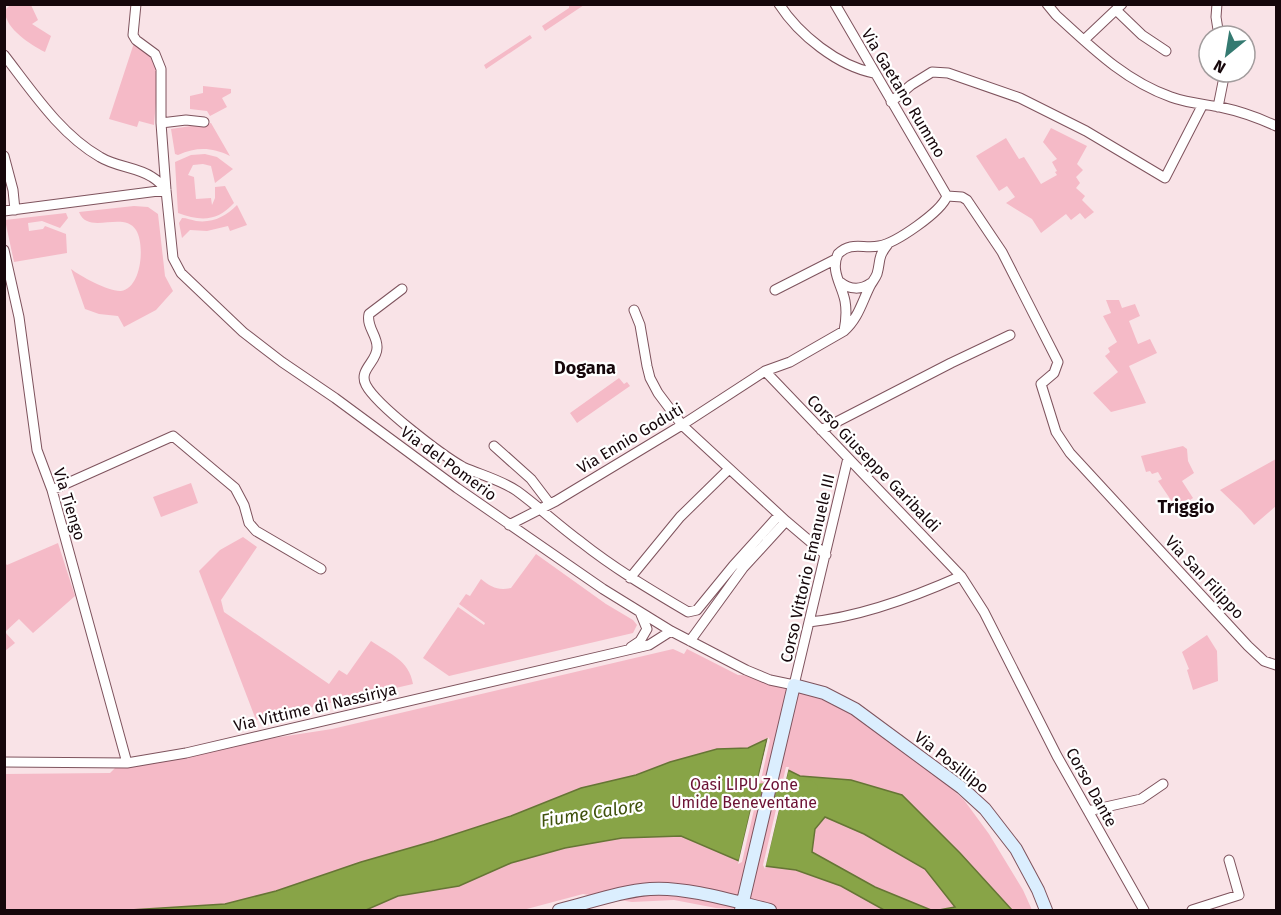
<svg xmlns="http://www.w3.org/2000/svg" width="1281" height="915" viewBox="0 0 1281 915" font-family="'Fira Sans',sans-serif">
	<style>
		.green { fill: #f5bac7 }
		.water { fill: #88a447; stroke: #667535; stroke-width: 1.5 }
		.pier { fill: #f9e3e7 }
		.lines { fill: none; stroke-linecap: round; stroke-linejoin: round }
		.river { stroke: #88a447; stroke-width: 20 }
		.street-casing { stroke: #7e535d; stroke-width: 11 }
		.secondary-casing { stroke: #7e535d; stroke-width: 14 }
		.street { stroke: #fff; stroke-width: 9 }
		.secondary { stroke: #dbeefe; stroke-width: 12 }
		.labels { text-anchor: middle; stroke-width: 4.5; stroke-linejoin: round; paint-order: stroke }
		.street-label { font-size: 16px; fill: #16070b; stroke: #fff }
		.park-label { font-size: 16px; fill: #6c1234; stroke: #fff }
		.neighbourhood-label { font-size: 18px; font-weight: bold; fill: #16070b; stroke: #fff }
		.water-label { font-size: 18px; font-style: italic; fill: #40520d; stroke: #fff }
	</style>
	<rect width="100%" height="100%" fill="#f9e3e7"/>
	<!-- green -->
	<path class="green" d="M 10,5 L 31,5 L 38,20 L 32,24 L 51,36 L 45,52 C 31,45 4,28 5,10 Z
		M 569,5 L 584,5 L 545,31 L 542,26 L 569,8 Z
		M 530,35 L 532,38 L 486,69 L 484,65 Z
		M 134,43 C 139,46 147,49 150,54 C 162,68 155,108 154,125 L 139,121 L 137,127 L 109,119 Z
		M 203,86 L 231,89 L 231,93 L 222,98 L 227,107 L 210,116 L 207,111 L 190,109 L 190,96 L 203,93 Z
		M 211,123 L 230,156 C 211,147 197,147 178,155 L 175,154 L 171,129 Z
		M 1051,128 L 1087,146 L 1077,164 L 1083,170 L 1076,177 L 1080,183 L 1076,188 L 1085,196 L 1082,200 L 1094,212 L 1085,219 L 1080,213 L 1071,220 L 1066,214 L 1041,233 L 1032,219 L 1006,203 L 1015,197 L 1007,186 L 999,191 L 976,156 L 1006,138 L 1019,159 L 1024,157 L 1041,184 L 1057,175 L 1055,172 L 1057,171 L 1052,162 L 1057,159 L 1043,142 Z
		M 205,154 L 217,157 L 233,169 L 215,183 L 211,166 L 203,164 L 193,165 L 188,175 L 194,177 L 196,199 L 211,198 L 212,205 L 215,198 L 215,187 L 225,186 L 234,203 C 217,222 200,221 178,213 L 175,162 L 191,155 Z
		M 237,205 L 247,225 L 230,231 L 228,226 L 207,231 L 190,230 L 182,238 L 179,223 L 182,218 C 187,218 191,220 196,221 C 213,223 225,217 237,205 Z
		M 134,206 L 148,207 L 158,214 L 165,276 L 173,291 L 156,310 L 124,327 L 118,316 L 99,314 L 85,309 L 71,269 C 80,276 109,292 121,291 C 142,288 145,244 136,230 C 123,210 88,236 79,212 Z
		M 66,213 L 68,218 L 60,228 L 42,221 L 28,223 L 29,231 L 43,229 L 45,226 L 66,234 L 67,253 L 14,262 L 5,220 Z
		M 1106,300 L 1119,300 L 1122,308 L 1135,304 L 1140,316 L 1129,321 L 1138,344 L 1150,339 L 1157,353 L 1129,366 L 1146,403 L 1111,412 L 1093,393 L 1118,372 L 1105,356 L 1110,352 L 1108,348 L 1117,342 L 1103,316 L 1111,313 Z
		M 619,378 L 624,384 L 627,382 L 630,386 L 577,423 L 570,413 Z
		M 1183,446 L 1187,449 L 1188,461 L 1194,473 L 1182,481 L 1193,498 L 1177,509 L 1158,481 L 1162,479 L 1158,472 L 1152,474 L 1150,471 L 1146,472 L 1141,456 Z
		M 1276,459 L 1276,506 L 1254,525 L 1241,510 L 1220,490 Z
		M 191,483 L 198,503 L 161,517 L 153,497 Z
		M 243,537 L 257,547 L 221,600 L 224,612 L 329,684 L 339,670 L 347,675 L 371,641 C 390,654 409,660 413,684 L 256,720 L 199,571 L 220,550 Z
		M 58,543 L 75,596 L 33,633 L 19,619 L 5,632 L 15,643 L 5,651 L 5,563 L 7,565 Z
		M 536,554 L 606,604 L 633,620 L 637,625 L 633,633 L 449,676 L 423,658 L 458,607 L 484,625 L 485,623 L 459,604 L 466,594 L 470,596 L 481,579 C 491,587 498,591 511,588 Z
		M 1207,635 L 1217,651 L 1218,681 L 1193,690 L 1187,670 L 1189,669 L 1182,652 Z
		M 673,649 L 684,654 L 687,649 L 738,675 L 757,676 L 822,698 L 876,728 L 931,770 L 964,800 L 989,834 L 1023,890 L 1032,910 L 757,910 L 716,908 L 674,900 L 632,902 L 583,894 L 523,910 L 5,910 L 5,774 L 110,773 L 122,761 L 332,729 Z"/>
	<!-- water -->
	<path class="water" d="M 767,739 L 739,861 L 681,836 L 622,838 L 565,848 L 511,863 L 459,886 L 398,896 L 366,910 L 130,910 L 225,904 L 276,891 L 361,862 L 434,841 L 511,816 L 581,788 L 636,775 L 670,762 L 717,749 L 748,748 Z
		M 788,770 L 800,776 L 851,780 L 902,795 L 960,853 L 1012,910 L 939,910 L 955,907 L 925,869 L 864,834 L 825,817 L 815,829 L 812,852 L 875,887 L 931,910 L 884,910 L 841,886 L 796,870 L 765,866 Z"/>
	<!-- pier -->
	<path class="pier" d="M 768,737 L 770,740 L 742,862 L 738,864 Z
		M 786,767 L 789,767 L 765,869 L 763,865 Z"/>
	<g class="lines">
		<!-- river -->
		<path class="river" d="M 730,796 L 808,790"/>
		<!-- street casing -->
		<g class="street-casing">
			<path id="street" d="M 136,4 L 133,35 L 136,40 L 155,54 L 161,69 L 161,123 L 166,190 L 173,258 L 181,273 L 243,332 L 282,362 L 335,398 L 457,488 L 603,589 L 671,631 L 746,670 L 770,680 L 794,685 L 848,458
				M 779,4 C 799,35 838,66 874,73
				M 835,4 L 947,196
				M 1047,4 L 1056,15 C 1091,47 1125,81 1171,97 C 1187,103 1203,104 1220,107 C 1239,111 1259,118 1276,126
				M 1217,4 L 1216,17 L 1219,36
				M 1116,10 L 1142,35 L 1166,51
				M 1084,40 L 1122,4
				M 4,55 C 32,91 60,134 100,157 C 116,167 137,167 152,177 C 157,180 162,185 166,190
				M 891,102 L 911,85 L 932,72 L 948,73 L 1020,98 L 1086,131 L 1165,178 L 1202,106
				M 1218,107 L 1225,72
				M 161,123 L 186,120 L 204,122
				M 4,156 L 13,190 L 15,210
				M 947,196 L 962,197 L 967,200 L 1002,252 L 1058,362 L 1054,373 L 1041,384 L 1056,432 L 1070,453 L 1248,646 L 1264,661 L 1276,665
				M 4,211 L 166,190
				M 4,250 L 19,317 L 37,450 L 52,490 L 127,763
				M 840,282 C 850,290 861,290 871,283
				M 402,289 L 369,314 C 366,327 378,336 377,348 C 377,362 358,370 366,385 C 377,406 442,455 463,467 C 481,475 501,480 517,491 C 539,507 559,526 581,542 C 615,569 651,590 688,612 L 697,610 L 733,566 L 779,515
				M 775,290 L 836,259
				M 634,310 L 640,325 L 647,366 L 650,378 L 658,393 L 682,425 L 786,521 L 826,555
				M 844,331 C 846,321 847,312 845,301 C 842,285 830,271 838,254 C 851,241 863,249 879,246 C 896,243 941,212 947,196
				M 765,371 L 961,576 L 984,612 L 1057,756 L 1144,910
				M 821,430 L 951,363 L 1010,335
				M 494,446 L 531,479 L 550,504
				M 52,490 L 173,436 L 235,488 L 244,505 L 249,523 L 256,531 L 321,569
				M 509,525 L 556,501 L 682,425 L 765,371 L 790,362 L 844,331 C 858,319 862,302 870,286 C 872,282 875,279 877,274 C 881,260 877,258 888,244
				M 630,578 L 680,517 L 729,469
				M 809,622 C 861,617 914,597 961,576
				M 690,641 L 743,568 L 786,521
				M 631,647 L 640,641 L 647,629 L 640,612
				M 4,762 L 127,763 L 186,753 L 649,645 L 671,631
				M 1088,811 L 1141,799 L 1163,784
				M 1192,910 L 1239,895 L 1229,860"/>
		</g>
		<!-- secondary casing -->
		<g class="secondary-casing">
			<path id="secondary" d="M 559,910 C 589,903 620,891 650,889 C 684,886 737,902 770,910
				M 741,910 L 794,685 L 824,693 L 855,709 L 962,788 L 985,809 L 1016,849 L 1038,890 L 1046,910"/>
		</g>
		<!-- street -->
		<use href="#street" class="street"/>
		<!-- secondary -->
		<use href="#secondary" class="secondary"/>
	</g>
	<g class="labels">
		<!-- street labels -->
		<g class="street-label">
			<text transform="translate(904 93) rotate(59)" y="6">Via Gaetano Rummo</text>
			<text transform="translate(630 438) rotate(-31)" y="6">Via Ennio Goduti</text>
			<text transform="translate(449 463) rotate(36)" y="6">Via del Pomerio</text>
			<text transform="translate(874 463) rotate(46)" y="6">Corso Giuseppe Garibaldi</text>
			<text transform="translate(70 504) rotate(73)" y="6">Via Tiengo</text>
			<text transform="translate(807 568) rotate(-77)" y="6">Corso Vittorio Emanuele III</text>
			<text transform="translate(1205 577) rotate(47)" y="6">Via San Filippo</text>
			<text transform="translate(315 707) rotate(-13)" y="6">Via Vittime di Nassiriya</text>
			<text transform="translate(952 762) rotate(38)" y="6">Via Posillipo</text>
			<text transform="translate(1092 787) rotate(61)" y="6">Corso Dante</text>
		</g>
		<!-- park labels -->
		<g class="park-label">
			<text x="744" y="790">Oasi LIPU Zone<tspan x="744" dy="18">Umide Beneventane</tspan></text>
		</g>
		<!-- neighbourhood labels -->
		<g class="neighbourhood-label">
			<text x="585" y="374">Dogana</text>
			<text x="1186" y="513">Triggio</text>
		</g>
		<!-- water labels -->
		<g class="water-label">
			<text transform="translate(592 813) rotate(-9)" y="6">Fiume Calore</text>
		</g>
	</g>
	<!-- border -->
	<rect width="1281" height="915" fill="none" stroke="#16070b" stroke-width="12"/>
	<!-- north arrow -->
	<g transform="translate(1227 54) rotate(210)"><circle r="28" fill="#ffffff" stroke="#a29c9d" stroke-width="1.5"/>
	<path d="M0-4.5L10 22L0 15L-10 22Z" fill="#347a71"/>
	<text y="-9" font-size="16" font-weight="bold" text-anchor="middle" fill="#16070b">N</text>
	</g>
</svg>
